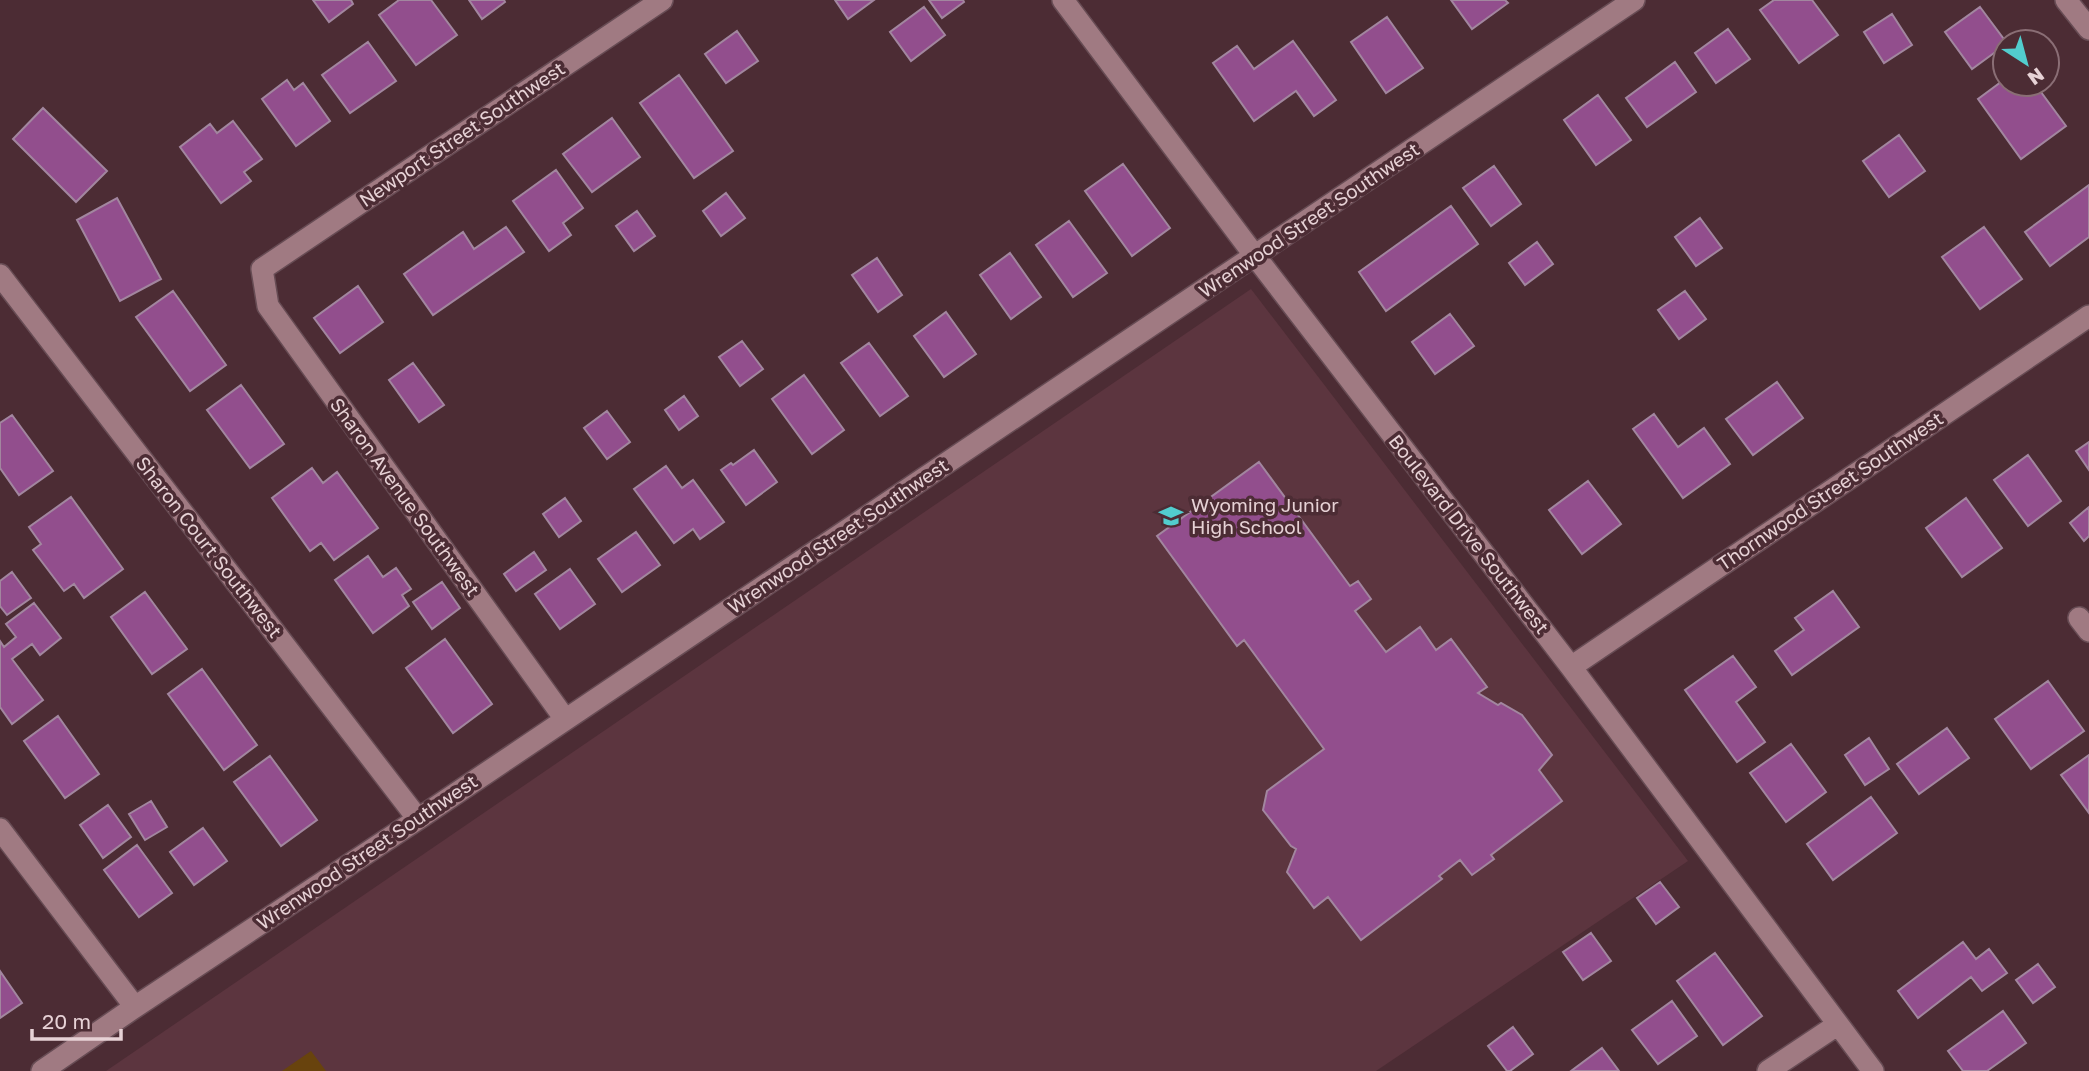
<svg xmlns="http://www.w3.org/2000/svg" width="2089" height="1071" viewBox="0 0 2089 1071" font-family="'Golos Text',sans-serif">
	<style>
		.built { fill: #5c353f }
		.green { fill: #68430d }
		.building { fill: #924e8d; stroke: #a2869f; stroke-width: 2 }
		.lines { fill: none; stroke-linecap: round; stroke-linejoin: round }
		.minor-casing { stroke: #674c54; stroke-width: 24 }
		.minor { stroke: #a07a82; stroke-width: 21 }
		.labels { text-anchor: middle; stroke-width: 7; stroke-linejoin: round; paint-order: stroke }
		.street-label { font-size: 19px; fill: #e7d2d6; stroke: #4c2c34 }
		.poi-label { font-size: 19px; fill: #e7d2d6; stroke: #4c2c34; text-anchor: start }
	</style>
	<rect width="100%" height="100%" fill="#4c2c34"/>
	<!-- built -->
	<path class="built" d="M 1251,289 L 1688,861 L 1376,1071 L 106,1071 Z"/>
	<!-- green -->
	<path class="green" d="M 311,1051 L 326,1071 L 282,1071 Z"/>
	<!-- building -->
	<path class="building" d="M 313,0 L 351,0 L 353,4 L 329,22 Z
		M 399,0 L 431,0 L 457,35 L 416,65 L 379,15 Z
		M 469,0 L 504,0 L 505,2 L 482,19 Z
		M 835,0 L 874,0 L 848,19 Z
		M 929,0 L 963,0 L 964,2 L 942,18 Z
		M 1451,0 L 1505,0 L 1508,3 L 1472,29 Z
		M 1774,0 L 1812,0 L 1838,35 L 1799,63 L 1760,10 Z
		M 924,7 L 945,35 L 911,61 L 890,32 Z
		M 1980,7 L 2006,42 L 2005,45 L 1972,69 L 1945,32 Z
		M 1892,14 L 1912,45 L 1884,63 L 1864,32 Z
		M 1387,17 L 1423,68 L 1386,93 L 1351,42 Z
		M 1728,29 L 1750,59 L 1716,83 L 1695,53 Z
		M 737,31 L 758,61 L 726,83 L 705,54 Z
		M 1293,41 L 1336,100 L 1314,116 L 1296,91 L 1254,121 L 1213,63 L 1237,46 L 1254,69 Z
		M 368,42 L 396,81 L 350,113 L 322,75 Z
		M 1675,62 L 1696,92 L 1647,127 L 1626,98 Z
		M 679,75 L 733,151 L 694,178 L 640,103 Z
		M 2005,79 L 2005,84 L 2035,84 L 2066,126 L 2021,159 L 1978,99 Z
		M 287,80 L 294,90 L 303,83 L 330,121 L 296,146 L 262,99 Z
		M 1598,95 L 1631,140 L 1596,165 L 1564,120 Z
		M 43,108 L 107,171 L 76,202 L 13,139 Z
		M 612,118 L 640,157 L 592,192 L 563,154 Z
		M 233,121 L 262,159 L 244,172 L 251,181 L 221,203 L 180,147 L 210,124 L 217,133 Z
		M 1899,135 L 1925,171 L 1889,197 L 1863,161 Z
		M 1123,164 L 1170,228 L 1132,256 L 1085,191 Z
		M 1494,166 L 1521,204 L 1491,226 L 1463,188 Z
		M 556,170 L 583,208 L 563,223 L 571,235 L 549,251 L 513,201 Z
		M 2089,185 L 2089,237 L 2050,266 L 2025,232 Z
		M 726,193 L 745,218 L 721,236 L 703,211 Z
		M 117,198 L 161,279 L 120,301 L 77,220 Z
		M 1451,206 L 1478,244 L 1386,311 L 1359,272 Z
		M 637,211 L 655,236 L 634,251 L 616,226 Z
		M 1700,218 L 1722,248 L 1696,266 L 1675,237 Z
		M 1069,221 L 1107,273 L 1073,297 L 1036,245 Z
		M 506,227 L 524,252 L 433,315 L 404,274 L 463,232 L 474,249 Z
		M 1984,227 L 2022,279 L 1980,309 L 1942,257 Z
		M 1537,242 L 1553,264 L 1525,285 L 1509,263 Z
		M 1010,253 L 1041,297 L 1011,319 L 980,275 Z
		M 877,258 L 902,295 L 878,312 L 852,275 Z
		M 358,286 L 383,322 L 340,353 L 314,318 Z
		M 173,291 L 226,365 L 190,391 L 136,317 Z
		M 1685,291 L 1706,319 L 1679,339 L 1658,310 Z
		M 946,312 L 976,354 L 944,377 L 914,336 Z
		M 1450,314 L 1474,346 L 1435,374 L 1412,342 Z
		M 742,341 L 763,369 L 740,386 L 719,357 Z
		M 869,343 L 908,396 L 880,416 L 841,363 Z
		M 413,363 L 444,405 L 419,422 L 389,380 Z
		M 804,375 L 844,430 L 812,454 L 772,399 Z
		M 1777,382 L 1803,418 L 1753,455 L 1726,419 Z
		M 241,385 L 284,444 L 250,468 L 207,410 Z
		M 684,396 L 698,416 L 679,430 L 665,410 Z
		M 607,411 L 630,442 L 607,459 L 584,428 Z
		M 1654,414 L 1678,447 L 1704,428 L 1730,464 L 1683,498 L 1633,429 Z
		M 12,415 L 53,471 L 19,495 L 0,468 L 0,423 Z
		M 2089,442 L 2089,470 L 2076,451 Z
		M 754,450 L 777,482 L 746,505 L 721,470 L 731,463 L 733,465 Z
		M 2028,455 L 2061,501 L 2028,526 L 1994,480 Z
		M 1259,462 L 1350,586 L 1358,581 L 1371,599 L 1355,611 L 1386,652 L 1420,627 L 1436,650 L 1451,639 L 1487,687 L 1478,693 L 1498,705 L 1501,703 L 1522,715 L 1552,755 L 1539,770 L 1562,801 L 1491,855 L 1494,859 L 1472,875 L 1460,860 L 1439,876 L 1442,879 L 1361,940 L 1328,897 L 1314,908 L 1287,872 L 1296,849 L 1291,846 L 1263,810 L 1267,791 L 1324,749 L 1244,640 L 1237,646 L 1157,536 Z
		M 666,466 L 682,488 L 693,480 L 724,522 L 700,539 L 693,529 L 674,543 L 634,489 Z
		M 312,468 L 323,483 L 337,472 L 378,528 L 334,560 L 321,543 L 310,551 L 272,498 Z
		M 1588,481 L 1621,524 L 1582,554 L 1549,510 Z
		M 71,497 L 123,569 L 84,598 L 74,584 L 64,591 L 33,550 L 41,544 L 29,527 Z
		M 565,498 L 581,521 L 559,537 L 543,514 Z
		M 1966,498 L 2002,548 L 1962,577 L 1926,528 Z
		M 2089,507 L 2089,536 L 2084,541 L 2070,523 Z
		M 636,532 L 660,565 L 622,592 L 598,559 Z
		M 534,552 L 546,570 L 516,591 L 504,574 Z
		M 368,556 L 383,577 L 396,568 L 411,589 L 402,595 L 409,606 L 373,633 L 335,580 Z
		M 570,569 L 595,604 L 560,629 L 535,594 Z
		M 12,572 L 31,598 L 7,615 L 0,606 L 0,581 Z
		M 442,582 L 460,608 L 432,629 L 413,602 Z
		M 1833,591 L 1859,627 L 1792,675 L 1775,651 L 1804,630 L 1795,618 Z
		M 145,592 L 187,649 L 152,674 L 111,617 Z
		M 34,603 L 61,638 L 40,655 L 32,644 L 12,659 L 43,700 L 12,724 L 0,707 L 0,641 L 4,647 L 16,637 L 6,624 Z
		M 445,639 L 492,704 L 453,733 L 406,668 Z
		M 1733,656 L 1756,687 L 1736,702 L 1765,742 L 1737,762 L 1685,690 Z
		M 202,669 L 257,745 L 224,770 L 168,694 Z
		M 2048,681 L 2084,731 L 2031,769 L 1995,719 Z
		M 58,716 L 99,774 L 65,798 L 24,741 Z
		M 1947,728 L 1969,758 L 1919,794 L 1897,764 Z
		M 1869,738 L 1889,769 L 1865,785 L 1845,755 Z
		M 1791,744 L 1826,792 L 1786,822 L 1750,773 Z
		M 2089,755 L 2089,813 L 2061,775 Z
		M 270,756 L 317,820 L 281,846 L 234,782 Z
		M 1871,797 L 1897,833 L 1833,880 L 1807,844 Z
		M 151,801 L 167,827 L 145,840 L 129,814 Z
		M 108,805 L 131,837 L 103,858 L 80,825 Z
		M 203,828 L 227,861 L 194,885 L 170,852 Z
		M 137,845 L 172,893 L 139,917 L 104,870 Z
		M 1660,882 L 1679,907 L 1656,924 L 1637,898 Z
		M 1591,933 L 1611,961 L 1583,980 L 1563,952 Z
		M 1963,942 L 1976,959 L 1989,949 L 2007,973 L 1982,991 L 1971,977 L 1918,1018 L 1898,991 Z
		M 1715,953 L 1762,1016 L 1723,1045 L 1677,981 Z
		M 2038,964 L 2055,987 L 2033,1003 L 2016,980 Z
		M 0,971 L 22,1003 L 0,1018 Z
		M 1672,1001 L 1697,1036 L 1658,1064 L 1632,1030 Z
		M 2003,1011 L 2026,1043 L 1987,1071 L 1963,1071 L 1948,1051 Z
		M 1513,1027 L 1533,1054 L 1510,1071 L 1507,1071 L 1488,1046 Z
		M 1602,1048 L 1619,1071 L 1571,1071 Z"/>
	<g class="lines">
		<!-- minor casing -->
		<g class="minor-casing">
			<path id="minor" d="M 1063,0 L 1255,256 L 1571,667 L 1873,1071
				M 2066,0 L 2089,29
				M 0,275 L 418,819
				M 2079,618 L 2089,631
				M 1571,667 L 2089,316
				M 565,719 L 268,306 L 262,269 L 662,0
				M 0,829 L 135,1007
				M 42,1071 L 135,1007 L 418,819 L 1634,0
				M 1768,1071 L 1837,1025"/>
		</g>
		<!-- minor -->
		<use href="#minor" class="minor"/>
	</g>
	<!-- icons -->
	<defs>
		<g id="school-bare" transform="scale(1.89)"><path d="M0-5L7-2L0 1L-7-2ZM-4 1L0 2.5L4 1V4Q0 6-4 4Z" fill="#52cdce" stroke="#4c2c34" stroke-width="2.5" paint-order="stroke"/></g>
	</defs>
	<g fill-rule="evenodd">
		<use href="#school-bare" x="1171" y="516"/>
	</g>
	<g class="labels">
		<!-- street labels -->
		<g class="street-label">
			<text transform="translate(462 134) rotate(-34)" y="7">Newport Street Southwest</text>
			<text transform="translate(1309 220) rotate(-34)" y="7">Wrenwood Street Southwest</text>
			<text transform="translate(1830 491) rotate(-34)" y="7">Thornwood Street Southwest</text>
			<text transform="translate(405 497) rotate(54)" y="7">Sharon Avenue Southwest</text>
			<text transform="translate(1469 534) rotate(52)" y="7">Boulevard Drive Southwest</text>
			<text transform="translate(838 536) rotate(-34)" y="7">Wrenwood Street Southwest</text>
			<text transform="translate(209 547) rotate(52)" y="7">Sharon Court Southwest</text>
			<text transform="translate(367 852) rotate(-34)" y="7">Wrenwood Street Southwest</text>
		</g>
		<!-- poi labels -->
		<g class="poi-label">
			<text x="1191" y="512">Wyoming Junior<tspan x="1191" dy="22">High School</tspan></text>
		</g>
	</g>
	<!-- north arrow -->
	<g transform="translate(2026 63) rotate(144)"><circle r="33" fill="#4c2c34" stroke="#8a6e75" stroke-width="2"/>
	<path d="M0-5L12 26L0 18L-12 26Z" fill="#52cdce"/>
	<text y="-10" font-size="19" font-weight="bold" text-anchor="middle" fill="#e7d2d6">N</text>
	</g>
	<!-- scale -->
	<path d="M32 1029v10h89v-10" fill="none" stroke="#e7d2d6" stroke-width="3.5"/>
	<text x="42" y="1029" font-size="21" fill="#e7d2d6" stroke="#4c2c34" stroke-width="5" paint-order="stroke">20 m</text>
</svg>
